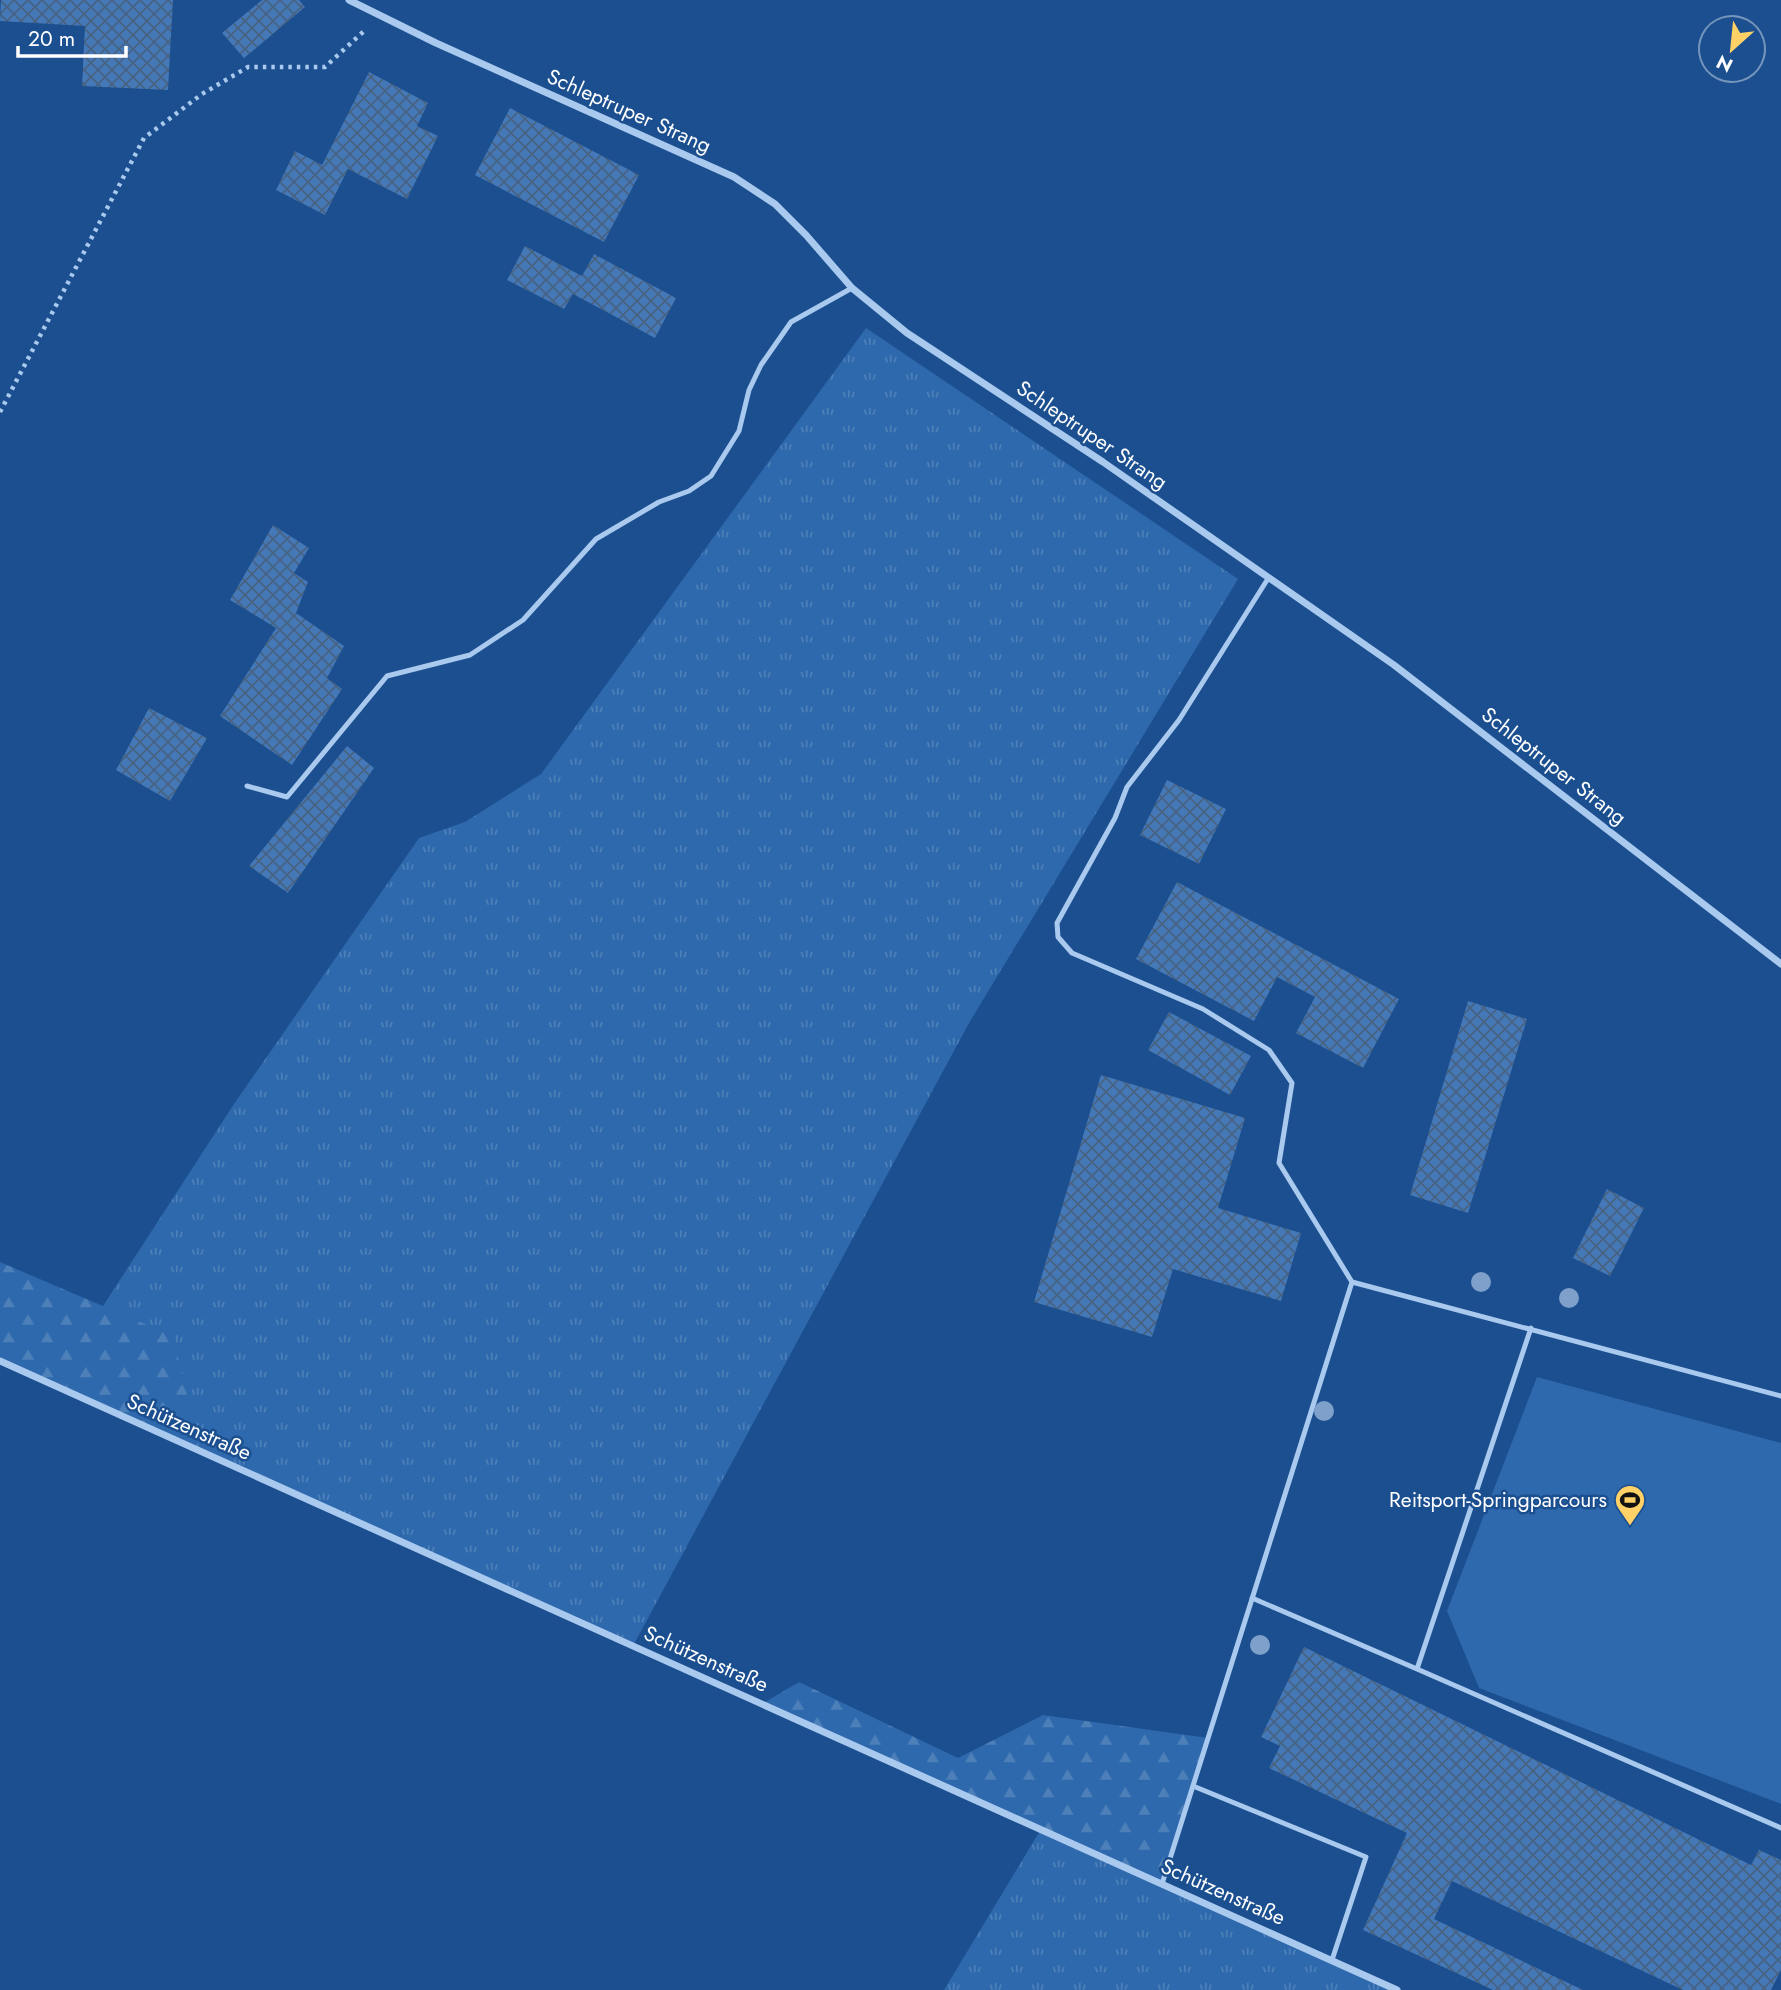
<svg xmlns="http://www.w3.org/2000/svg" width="1781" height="1990" viewBox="0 0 1781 1990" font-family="Jost,sans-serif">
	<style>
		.grass { fill: url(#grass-tufts) }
		.forest { fill: url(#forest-firs) }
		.pitch { fill: #2e69ad }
		.building { fill: url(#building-cross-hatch) }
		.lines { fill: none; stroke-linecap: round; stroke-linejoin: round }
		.path { stroke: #a9c9ee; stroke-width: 4.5; stroke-dasharray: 3.5 5; stroke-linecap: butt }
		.lane { stroke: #a9c9ee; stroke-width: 5 }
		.street { stroke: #a9c9ee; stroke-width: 7 }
		.tree { fill: #7ea0ca }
		.labels { text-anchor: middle; stroke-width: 5; stroke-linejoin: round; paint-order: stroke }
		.street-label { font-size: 21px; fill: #fff; stroke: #1b4f8f }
		.poi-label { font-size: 21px; fill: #fff; stroke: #1b4f8f; text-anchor: end }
	</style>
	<defs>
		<pattern id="grass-tufts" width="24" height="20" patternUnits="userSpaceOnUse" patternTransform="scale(1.75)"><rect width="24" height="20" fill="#2e69ad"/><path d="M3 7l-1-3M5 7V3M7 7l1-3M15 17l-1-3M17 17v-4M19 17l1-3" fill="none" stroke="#4d80b9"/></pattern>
		<pattern id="forest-firs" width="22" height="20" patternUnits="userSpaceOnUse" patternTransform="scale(1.75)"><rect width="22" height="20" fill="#2e69ad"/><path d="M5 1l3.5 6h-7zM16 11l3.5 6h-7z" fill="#4d80b9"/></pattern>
		<pattern id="building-cross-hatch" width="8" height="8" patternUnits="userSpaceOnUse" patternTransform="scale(1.75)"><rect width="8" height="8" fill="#4478b7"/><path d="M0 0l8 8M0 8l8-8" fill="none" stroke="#486282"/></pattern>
	</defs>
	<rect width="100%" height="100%" fill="#1b4f8f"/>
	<!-- grass -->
	<path class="grass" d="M 866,328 L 1238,579 L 969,1023 L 633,1646 L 200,1451 L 103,1306 L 234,1104 L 419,838 L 465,822 L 541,774 Z
		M 1041,1829 L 1397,1990 L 944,1990 Z"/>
	<!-- forest -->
	<path class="forest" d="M 0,1262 L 173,1336 L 200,1451 L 0,1361 Z
		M 799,1682 L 958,1758 L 1043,1715 L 1208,1738 L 1162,1884 L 762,1704 Z"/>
	<!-- pitch -->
	<path class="pitch" d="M 1537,1377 L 1781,1443 L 1781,1804 L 1479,1688 L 1447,1611 Z"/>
	<!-- building -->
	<path class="building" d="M 1,0 L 173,0 L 168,90 L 82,86 L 85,26 L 0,21 Z
		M 262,0 L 299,0 L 305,7 L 244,58 L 222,33 Z
		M 369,72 L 428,103 L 417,126 L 438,136 L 407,199 L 348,169 L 325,215 L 276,190 L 295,151 L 322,165 Z
		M 510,108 L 639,175 L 604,242 L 475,175 Z
		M 525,246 L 582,276 L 594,254 L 676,298 L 655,338 L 573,294 L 564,309 L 507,280 Z
		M 273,525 L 309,548 L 294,573 L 308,582 L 296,613 L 344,646 L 327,678 L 342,689 L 292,765 L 220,716 L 276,628 L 230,600 Z
		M 149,708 L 207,738 L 170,801 L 116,770 Z
		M 347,746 L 374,768 L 288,893 L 249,866 Z
		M 1167,780 L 1226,809 L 1199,864 L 1140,835 Z
		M 1177,882 L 1399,999 L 1363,1068 L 1296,1033 L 1315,997 L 1277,977 L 1254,1021 L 1136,959 Z
		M 1468,1001 L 1527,1019 L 1468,1213 L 1410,1195 Z
		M 1169,1012 L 1251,1056 L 1230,1095 L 1148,1050 Z
		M 1101,1075 L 1245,1118 L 1218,1208 L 1301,1233 L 1281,1301 L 1173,1269 L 1152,1337 L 1034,1302 Z
		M 1607,1189 L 1644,1208 L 1610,1276 L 1573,1258 Z
		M 1304,1647 L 1751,1865 L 1759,1850 L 1781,1860 L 1781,1970 L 1771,1990 L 1683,1990 L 1452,1881 L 1434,1919 L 1583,1990 L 1493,1990 L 1363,1930 L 1407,1833 L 1269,1768 L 1280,1746 L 1261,1737 Z"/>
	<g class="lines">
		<!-- path -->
		<path class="path" d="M 0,412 L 144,138 L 202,94 L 248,67 L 325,67 L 364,31"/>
		<!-- lane -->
		<path class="lane" d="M 1269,577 L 1179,720 L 1127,787 L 1115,818 L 1057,923 L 1058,937 L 1072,953 L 1203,1009 L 1269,1050 L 1292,1083 L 1279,1163 L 1352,1282 L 1781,1396
			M 247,786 L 287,797 L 387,676 L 470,655 L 523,620 L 596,539 L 659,502 L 689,491 L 711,476 L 739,431 L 749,390 L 761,365 L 791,322 L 852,288
			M 1531,1328 L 1417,1669 L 1781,1828
			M 1252,1598 L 1417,1669
			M 1193,1786 L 1366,1857 L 1332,1960
			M 1162,1884 L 1352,1282"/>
		<!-- street -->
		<path class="street" d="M 349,0 L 436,43 L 734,177 L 775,204 L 806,235 L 852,288 L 907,333 L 1103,462 L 1394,665 L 1781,964
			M 0,1361 L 1397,1990"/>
	</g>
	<!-- trees -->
	<g class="tree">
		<circle cx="1481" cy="1282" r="10"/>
		<circle cx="1569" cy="1298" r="10"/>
		<circle cx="1324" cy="1411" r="10"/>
		<circle cx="1260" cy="1645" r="10"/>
	</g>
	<!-- icons -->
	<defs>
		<g id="stadium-pin" transform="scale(1.575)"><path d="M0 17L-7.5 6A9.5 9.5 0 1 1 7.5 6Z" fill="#ffd166" stroke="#1b4f8f"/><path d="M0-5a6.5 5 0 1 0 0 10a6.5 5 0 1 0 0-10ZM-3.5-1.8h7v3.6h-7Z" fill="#111"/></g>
	</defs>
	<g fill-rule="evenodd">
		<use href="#stadium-pin" x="1630" y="1500"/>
	</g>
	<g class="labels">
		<!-- street labels -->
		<g class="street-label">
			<text transform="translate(629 111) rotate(24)" y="7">Schleptruper Strang</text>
			<text transform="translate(1092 435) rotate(34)" y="7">Schleptruper Strang</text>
			<text transform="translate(1554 766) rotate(38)" y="7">Schleptruper Strang</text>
			<text transform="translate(189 1427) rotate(24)" y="7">Schützenstraße</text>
			<text transform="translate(706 1659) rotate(24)" y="7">Schützenstraße</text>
			<text transform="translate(1223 1892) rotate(24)" y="7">Schützenstraße</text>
		</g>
		<!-- poi labels -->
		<g class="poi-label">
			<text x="1607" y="1507">Reitsport-Springparcours</text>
		</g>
	</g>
	<!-- north arrow -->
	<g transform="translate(1732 49) rotate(207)"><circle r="33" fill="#1b4f8f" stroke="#7695bc" stroke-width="2"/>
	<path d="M0-5L12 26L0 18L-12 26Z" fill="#ffd166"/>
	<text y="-10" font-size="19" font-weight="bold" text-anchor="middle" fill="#ffffff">N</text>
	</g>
	<!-- scale -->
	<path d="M18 46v10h108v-10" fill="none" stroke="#ffffff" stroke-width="3.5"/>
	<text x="28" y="46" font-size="21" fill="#ffffff" stroke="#1b4f8f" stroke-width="5" paint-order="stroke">20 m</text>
</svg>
